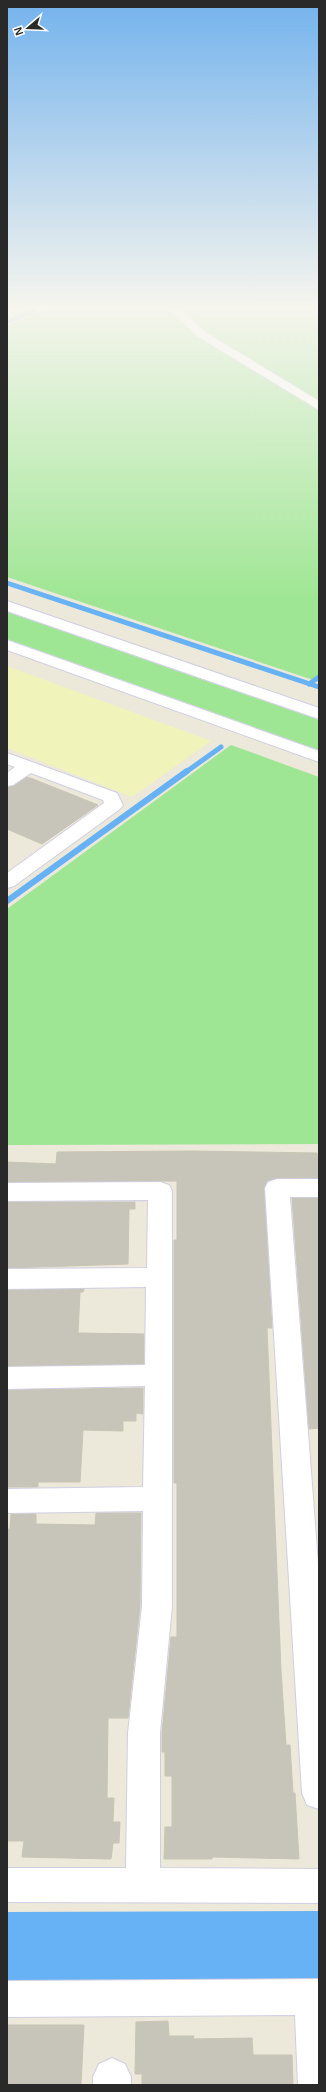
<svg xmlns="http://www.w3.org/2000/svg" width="326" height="2092" viewBox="0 0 326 2092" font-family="Helvetica,sans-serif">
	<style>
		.green { fill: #9ee693 }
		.sand { fill: #f1f4ba }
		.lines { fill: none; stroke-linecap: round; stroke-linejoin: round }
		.stream-far2 { stroke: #66b2f5; stroke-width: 4 }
		.stream-far1 { stroke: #66b2f5; stroke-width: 5 }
		.stream { stroke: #66b2f5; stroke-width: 6 }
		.river { fill: #66b2f5; fill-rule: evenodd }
		.building { fill: #c7c5ba; stroke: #c8c5b4 }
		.minor-casing { stroke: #cfcfe3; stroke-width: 2 }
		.minor { fill: #fff; fill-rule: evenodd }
	</style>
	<rect width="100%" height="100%" fill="#ece8da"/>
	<!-- green -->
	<path class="green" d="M 46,310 L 319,310 L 319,682 L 7,577 L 7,326 Z
		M 7,612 L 319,720 L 319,750 L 7,639 Z
		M 231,745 L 319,777 L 319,1144 L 7,1145 L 7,909 Z"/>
	<!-- sand -->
	<path class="sand" d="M 7,666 L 211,741 L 132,797 L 7,748 Z"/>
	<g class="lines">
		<!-- stream-far2 -->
		<path class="stream-far2" d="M 7,322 L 36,310"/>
		<!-- stream-far1 -->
		<path class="stream-far1" d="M 7,583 L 319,687
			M 309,684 L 319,677
			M 186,772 L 221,747"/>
		<!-- stream -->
		<path class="stream" d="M 7,901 L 187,771"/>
		<!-- river -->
		<path class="river" d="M 319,1911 L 319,1981 L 7,1982 L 7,1912 Z"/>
	</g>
	<!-- building -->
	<path class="building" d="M 27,777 L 33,779 L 98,805 L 42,844 L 7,829 L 7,787 L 14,786 Z
		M 194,1151 L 317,1153 L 319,1178 L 277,1178 L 268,1181 L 264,1188 L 272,1328 L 267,1328 L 281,1671 L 286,1745 L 290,1745 L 293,1793 L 295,1793 L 299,1859 L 212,1857 L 212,1859 L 164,1859 L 165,1827 L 172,1827 L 172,1776 L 165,1776 L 165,1752 L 162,1752 L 162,1733 L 171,1637 L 177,1637 L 177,1483 L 174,1483 L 174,1240 L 177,1240 L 177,1181 L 7,1182 L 7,1162 L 56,1164 L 57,1152 Z
		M 292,1198 L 319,1198 L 319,1428 L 309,1429 Z
		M 7,1202 L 135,1202 L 135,1209 L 129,1209 L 128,1264 L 7,1268 Z
		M 84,1289 L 83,1292 L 80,1292 L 78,1333 L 144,1334 L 144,1364 L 7,1366 L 7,1290 Z
		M 143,1388 L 143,1414 L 136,1413 L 136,1421 L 123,1421 L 123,1431 L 83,1430 L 80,1482 L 38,1482 L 38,1487 L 7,1487 L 7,1390 Z
		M 96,1513 L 141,1513 L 140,1606 L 128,1718 L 108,1718 L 107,1798 L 114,1798 L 113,1822 L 120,1822 L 119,1843 L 113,1843 L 111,1859 L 22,1857 L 24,1841 L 7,1841 L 7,1529 L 10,1529 L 11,1514 L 36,1514 L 36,1524 L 95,1525 Z
		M 168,2021 L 169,2036 L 194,2036 L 193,2039 L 252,2038 L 253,2055 L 292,2055 L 293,2085 L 142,2085 L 142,2074 L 135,2074 L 136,2022 Z
		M 7,2025 L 84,2025 L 81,2085 L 7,2085 Z"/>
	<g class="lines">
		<!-- minor casing -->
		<g class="minor-casing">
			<path id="minor" d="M 171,310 L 182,310 L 205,332 L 319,401 L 319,410 L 197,336 Z
				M 7,601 L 319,708 L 319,719 L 7,611 Z
				M 7,640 L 319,751 L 319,762 L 7,650 Z
				M 7,753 L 117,793 L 123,805 L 120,809 L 14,886 L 7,888 L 7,873 L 104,803 L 103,800 L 31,773 L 13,785 L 7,786 L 7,773 L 15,767 L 7,764 Z
				M 277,1179 L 319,1179 L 319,1197 L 290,1197 L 319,1576 L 319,1809 L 307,1805 L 302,1793 L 265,1188 L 268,1182 Z
				M 160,1182 L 169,1185 L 172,1191 L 172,1606 L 160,1733 L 160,1868 L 319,1869 L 319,1903 L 7,1902 L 7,1868 L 126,1868 L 128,1733 L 142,1606 L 143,1511 L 7,1513 L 7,1489 L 143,1487 L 145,1386 L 7,1389 L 7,1367 L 145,1365 L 146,1287 L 7,1289 L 7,1269 L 147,1268 L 148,1200 L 7,1201 L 7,1183 Z
				M 319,1979 L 319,2085 L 298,2085 L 295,2015 L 7,2017 L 7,1981 Z
				M 112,2058 L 125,2064 L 131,2077 L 131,2085 L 93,2085 L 93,2077 L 99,2064 Z"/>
		</g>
		<!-- minor -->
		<use href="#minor" class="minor"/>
	</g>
	<!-- sky -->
	<linearGradient id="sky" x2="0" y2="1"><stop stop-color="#74b3ed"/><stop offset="0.51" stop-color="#f6f5ee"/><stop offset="1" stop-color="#f6f5ee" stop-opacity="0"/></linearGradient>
	<rect width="326" height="602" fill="url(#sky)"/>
	<!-- border -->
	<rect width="326" height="2092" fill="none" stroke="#292929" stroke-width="16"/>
	<!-- north arrow -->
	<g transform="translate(28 28) rotate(251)" stroke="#ffffff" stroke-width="3" paint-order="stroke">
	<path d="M0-3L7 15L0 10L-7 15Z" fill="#292929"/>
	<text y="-6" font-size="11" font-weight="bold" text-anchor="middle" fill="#292929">N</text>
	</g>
</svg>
